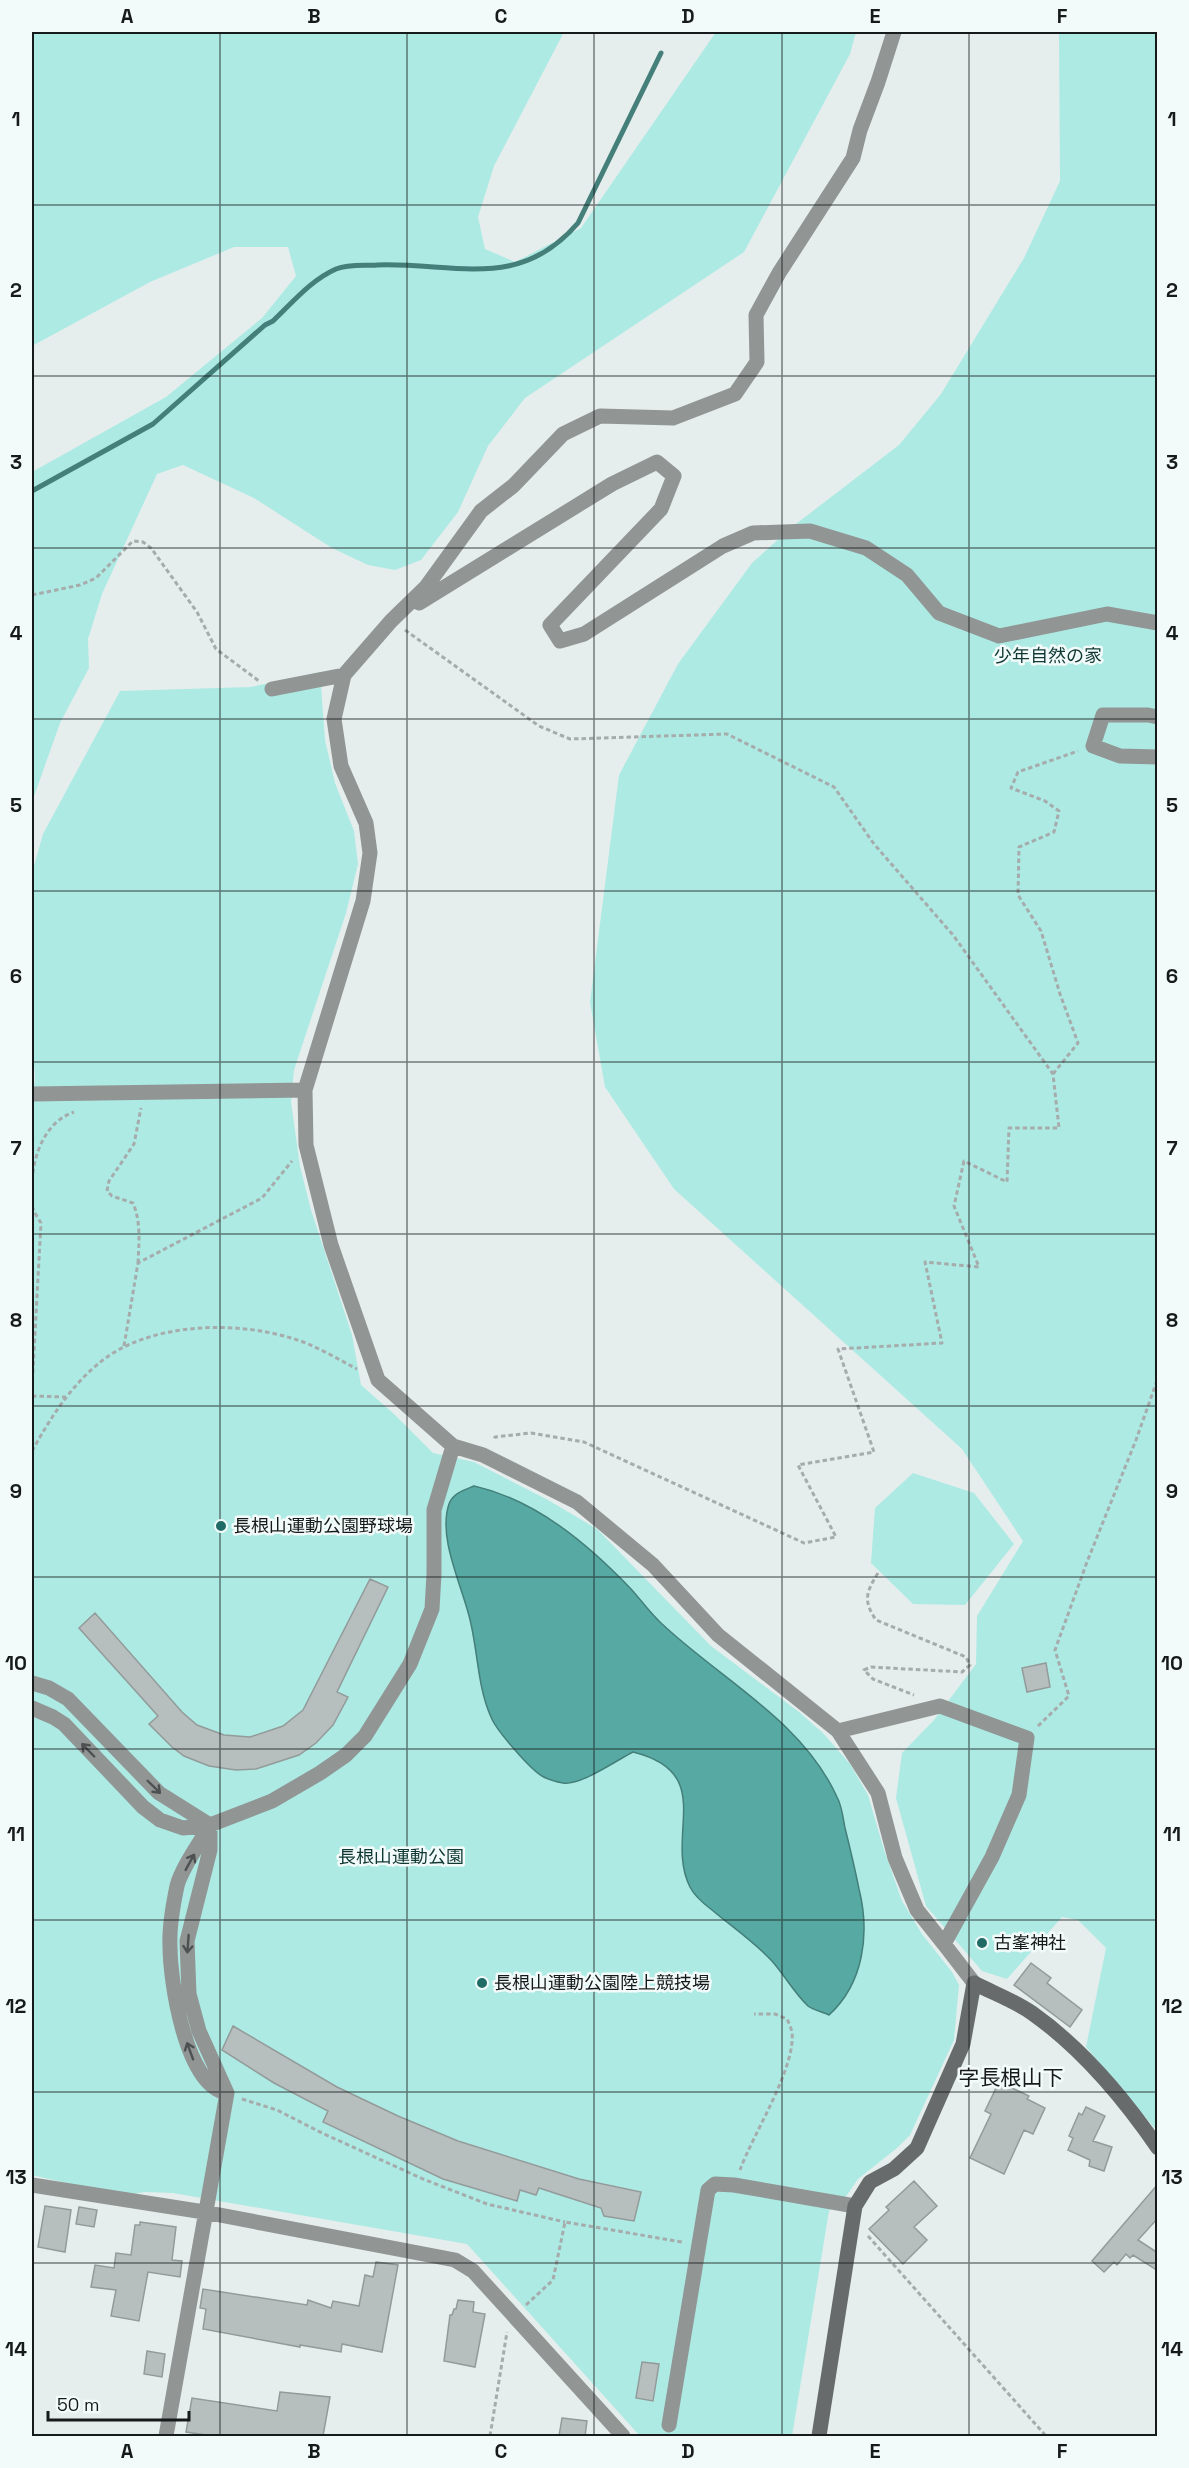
<svg xmlns="http://www.w3.org/2000/svg" width="1189" height="2468" viewBox="0 0 1189 2468" font-family="'Space Grotesk','Noto Sans JP',sans-serif">
	<style>
		.green { fill: #adeae4 }
		.water { fill: #57aaa3; stroke: #447f7a; stroke-width: 1.5 }
		.lines { fill: none; stroke-linecap: round; stroke-linejoin: round }
		.stream { stroke: #447f7a; stroke-width: 5 }
		.building { fill: #b7bfbe; stroke: #939b9a; stroke-width: 1.5 }
		.path { stroke: #a5acab; stroke-width: 3; stroke-dasharray: 4.5 3; stroke-linecap: butt }
		.street { stroke: #919594; stroke-width: 15 }
		.secondary { stroke: #676b6b; stroke-width: 15 }
		.oneway { stroke: #4e5151 }
		.grid { fill: none; stroke: #171a1a; stroke-width: 1.5; stroke-opacity: 0.55 }
		.poi-dot { fill: #206b65; stroke: #f3fbfa; stroke-width: 2 }
		.labels { text-anchor: middle; stroke-width: 5; stroke-linejoin: round; paint-order: stroke }
		.park-label { font-size: 18px; fill: #0f3834; stroke: #f3fbfa }
		.poi-label { font-size: 18px; fill: #171a1a; stroke: #f3fbfa; text-anchor: start }
		.quarter-label { font-size: 21px; fill: #171a1a; stroke: #f3fbfa }
		.neatline { fill: none; stroke: #171a1a; stroke-width: 2 }
		.grid-label { font-size: 20px; text-anchor: middle; font-weight: bold; fill: #171a1a }
	</style>
	<rect width="100%" height="100%" fill="#e5eeed"/>
	<!-- green -->
	<path class="green" d="M 32,32 L 564,32 L 494,166 L 478,217 L 485,249 L 515,262 L 581,228 L 716,32 L 856,32 L 850,54 L 744,252 L 525,398 L 488,446 L 458,512 L 421,560 L 395,570 L 368,565 L 332,548 L 254,498 L 183,465 L 157,474 L 102,594 L 88,639 L 89,668 L 60,723 L 32,802 L 32,472 L 166,397 L 262,318 L 296,276 L 288,247 L 234,247 L 150,282 L 32,346 Z
		M 1059,32 L 1157,32 L 1157,2131 L 1086,2047 L 1106,1948 L 1078,1920 L 1062,1917 L 1007,1979 L 982,1971 L 926,1906 L 896,1798 L 902,1753 L 934,1720 L 976,1664 L 977,1616 L 1023,1541 L 962,1449 L 674,1189 L 605,1087 L 590,1002 L 619,775 L 678,664 L 752,563 L 792,527 L 899,445 L 941,394 L 1024,258 L 1060,181 Z
		M 320,672 L 325,740 L 335,783 L 354,831 L 358,864 L 346,913 L 294,1070 L 291,1102 L 300,1166 L 311,1210 L 352,1335 L 361,1385 L 394,1414 L 433,1453 L 474,1462 L 548,1500 L 597,1529 L 711,1646 L 799,1712 L 823,1733 L 850,1764 L 868,1795 L 884,1850 L 902,1901 L 922,1934 L 952,1972 L 959,1985 L 954,2040 L 910,2135 L 897,2148 L 858,2179 L 847,2195 L 829,2211 L 792,2436 L 640,2436 L 467,2244 L 173,2193 L 145,2192 L 121,2196 L 32,2175 L 32,1118 L 35,1076 L 32,1041 L 32,873 L 43,834 L 120,691 L 251,687 Z
		M 913,1473 L 974,1493 L 1014,1544 L 965,1605 L 913,1604 L 871,1563 L 875,1508 Z"/>
	<!-- water -->
	<path class="water" d="M 474,1486 C 536,1500 588,1544 631,1589 C 641,1600 650,1613 661,1623 C 720,1679 802,1720 837,1797 C 842,1806 843,1818 845,1828 C 850,1848 855,1869 859,1889 C 870,1933 864,1983 829,2015 C 823,2012 813,2010 808,2006 C 794,1993 784,1974 771,1960 C 753,1941 731,1926 712,1910 C 704,1904 694,1895 690,1887 C 664,1835 718,1773 633,1752 C 617,1760 580,1786 563,1783 C 557,1782 547,1779 542,1776 C 530,1769 496,1730 491,1717 C 478,1688 478,1655 471,1624 C 464,1589 437,1539 449,1504 C 453,1493 464,1490 474,1486 Z"/>
	<g class="lines">
		<!-- stream -->
		<path class="stream" d="M 32,491 L 153,424 L 265,325 L 273,321 C 293,302 311,280 336,269 C 349,264 364,266 377,265 C 454,262 519,292 578,223 L 661,53"/>
	</g>
	<!-- building -->
	<path class="building" d="M 370,1579 L 388,1587 L 337,1692 L 348,1697 L 333,1725 L 316,1743 L 299,1755 L 256,1769 L 236,1770 L 209,1766 L 184,1756 L 172,1747 L 149,1724 L 158,1716 L 79,1628 L 95,1613 L 182,1712 L 197,1725 L 224,1735 L 250,1737 L 283,1726 L 303,1710 Z
		M 1046,1663 L 1050,1687 L 1027,1692 L 1022,1668 Z
		M 1031,1963 L 1051,1978 L 1047,1983 L 1082,2010 L 1070,2027 L 1014,1985 Z
		M 233,2026 L 337,2087 L 398,2116 L 458,2141 L 579,2179 L 641,2192 L 634,2221 L 604,2216 L 601,2208 L 539,2188 L 536,2195 L 520,2190 L 517,2201 L 443,2179 L 323,2122 L 328,2111 L 274,2083 L 222,2050 Z
		M 999,2082 L 1029,2096 L 1027,2099 L 1045,2108 L 1033,2134 L 1024,2130 L 1004,2174 L 970,2158 L 991,2114 L 985,2111 Z
		M 1086,2107 L 1105,2116 L 1093,2141 L 1112,2147 L 1104,2171 L 1089,2166 L 1090,2160 L 1068,2150 L 1073,2138 L 1069,2136 L 1079,2113 L 1082,2115 Z
		M 914,2181 L 937,2206 L 914,2227 L 927,2240 L 903,2264 L 869,2229 L 889,2210 L 886,2207 Z
		M 1158,2184 L 1158,2218 L 1138,2240 L 1158,2253 L 1158,2271 L 1133,2255 L 1130,2258 L 1126,2254 L 1117,2265 L 1114,2262 L 1104,2272 L 1092,2261 Z
		M 45,2206 L 71,2210 L 65,2252 L 38,2247 Z
		M 79,2207 L 97,2210 L 94,2227 L 76,2224 Z
		M 140,2222 L 176,2227 L 172,2260 L 182,2261 L 180,2277 L 148,2272 L 139,2321 L 111,2316 L 116,2290 L 91,2287 L 95,2265 L 114,2268 L 116,2253 L 131,2255 L 135,2225 L 140,2225 Z
		M 376,2262 L 398,2265 L 382,2352 L 342,2344 L 341,2352 L 300,2345 L 300,2347 L 203,2329 L 206,2309 L 200,2308 L 203,2289 L 307,2305 L 308,2300 L 331,2308 L 333,2301 L 359,2306 L 365,2275 L 373,2277 Z
		M 458,2300 L 474,2302 L 473,2312 L 485,2314 L 475,2367 L 444,2361 L 450,2315 L 452,2315 L 454,2309 L 456,2309 Z
		M 147,2351 L 165,2354 L 162,2377 L 144,2374 Z
		M 642,2362 L 659,2364 L 653,2401 L 636,2398 Z
		M 280,2392 L 330,2397 L 323,2436 L 213,2436 L 186,2432 L 192,2398 L 277,2411 Z
		M 562,2418 L 587,2421 L 585,2436 L 559,2436 Z"/>
	<g class="lines">
		<!-- path -->
		<path class="path" d="M 32,595 L 80,585 L 96,578 L 133,541 L 143,542 L 151,548 L 197,612 L 216,649 L 259,681
			M 405,630 L 539,726 L 570,739 L 727,734 L 834,787 L 874,844 L 953,935 L 1053,1074 L 1059,1128 L 1009,1128 L 1007,1182 L 964,1161 L 954,1206 L 979,1267 L 925,1262 L 942,1343 L 838,1349 L 874,1452 L 798,1465 L 836,1537 L 804,1543 L 584,1442 L 531,1433 L 495,1437 L 493,1441
			M 1053,1074 L 1078,1043 L 1060,994 L 1041,931 L 1018,895 L 1019,847 L 1054,832 L 1059,811 L 1045,801 L 1011,788 L 1018,772 L 1078,751
			M 138,1263 C 139,1242 141,1222 133,1203 L 112,1196 L 107,1191 L 109,1181 L 134,1144 L 141,1108
			M 124,1346 L 138,1263 L 262,1198 L 292,1161
			M 32,1388 L 41,1223 C 38,1218 34,1212 32,1206 C 31,1200 32,1192 32,1187 C 32,1158 44,1122 74,1112
			M 32,1396 L 66,1397
			M 32,1451 C 50,1419 69,1388 98,1364 C 146,1323 232,1320 291,1338 C 313,1344 336,1358 357,1369
			M 878,1573 C 866,1592 863,1601 876,1620 L 966,1657 L 970,1665 L 962,1672 L 871,1667 L 864,1670 L 873,1679 L 914,1695
			M 1038,1726 L 1069,1696 L 1055,1650 L 1087,1562 L 1136,1440 L 1158,1378
			M 242,2099 L 277,2110 L 322,2133 L 423,2179 L 487,2204 L 565,2222
			M 740,2170 C 753,2134 796,2068 792,2032 C 791,2028 789,2023 787,2019 L 775,2014 L 754,2014
			M 868,2236 L 1046,2436
			M 526,2305 L 553,2280 L 565,2222 L 682,2242
			M 490,2436 L 507,2332"/>
		<!-- street -->
		<path class="street" d="M 894,32 L 878,82 L 860,130 L 853,158 L 779,273 L 756,315 L 757,362 L 735,394 L 673,418 L 600,416 L 563,434 L 513,486 L 481,511 L 426,587 L 391,621 L 344,675 L 334,719 L 341,766 L 366,823 L 370,853 L 363,901 L 305,1090 L 306,1145 L 331,1245 L 378,1380 L 453,1446 L 483,1455 L 577,1502 L 653,1565 L 718,1635 L 838,1731 L 878,1793 L 895,1858 L 917,1910 L 944,1944
			M 419,603 L 612,484 L 657,462 L 674,476 L 661,509 L 550,625 L 560,641 L 584,634 L 723,546 L 753,533 L 810,531 L 866,548 L 907,575 L 939,613 L 999,636 L 1107,614 L 1158,623
			M 272,689 L 344,675
			M 1158,717 L 1148,715 L 1103,715 L 1093,746 L 1120,756 L 1158,757
			M 32,1094 L 305,1090
			M 32,1683 L 49,1688 L 68,1699 L 159,1793 L 210,1825
			M 32,1708 L 53,1717 L 64,1724 L 143,1807 L 160,1820 L 183,1828 L 210,1825 C 200,1843 182,1867 177,1886 C 173,1905 169,1926 170,1946 C 170,1980 185,2086 227,2093
			M 838,1731 L 940,1706 L 1027,1738 L 1019,1795 L 992,1857 L 944,1944 L 974,1983
			M 210,1825 L 272,1801 L 320,1773 L 346,1755 L 365,1736 L 410,1664 L 432,1609 L 434,1574 L 434,1510 L 453,1446
			M 32,2185 L 204,2212 L 455,2260 L 473,2271 L 623,2436
			M 669,2425 L 708,2190 L 715,2184 L 734,2185 L 855,2206
			M 166,2436 L 227,2093 L 199,2031 L 189,1994 L 187,1941 L 210,1850 L 210,1825"/>
		<!-- secondary -->
		<path class="secondary" d="M 819,2436 L 855,2206 L 870,2182 L 894,2169 L 917,2148 L 963,2044 L 974,1983 C 993,1993 1015,2001 1032,2013 C 1083,2049 1123,2097 1158,2148"/>
	</g>
	<!-- one-way arrows -->
	<defs><path id="oneway-shaft" d="M-6 0H5M1.5-3L5.5 0L1.5 3" fill="none" stroke-width="1.6" stroke-linecap="round" stroke-linejoin="round" transform="scale(1.5)"/></defs>
	<g class="oneway">
		<use href="#oneway-shaft" transform="translate(88 1750) rotate(-134)"/>
		<use href="#oneway-shaft" transform="translate(154 1787) rotate(44)"/>
		<use href="#oneway-shaft" transform="translate(190 1862) rotate(-61)"/>
		<use href="#oneway-shaft" transform="translate(188 1944) rotate(94)"/>
		<use href="#oneway-shaft" transform="translate(190 2051) rotate(-110)"/>
	</g>
	<!-- grid -->
	<path class="grid" d="M 220,32 L 220,2436M 407,32 L 407,2436M 594,32 L 594,2436M 782,32 L 782,2436M 969,32 L 969,2436M 32,205 L 1158,205M 32,376 L 1158,376M 32,548 L 1158,548M 32,719 L 1158,719M 32,891 L 1158,891M 32,1062 L 1158,1062M 32,1234 L 1158,1234M 32,1406 L 1158,1406M 32,1577 L 1158,1577M 32,1749 L 1158,1749M 32,1920 L 1158,1920M 32,2092 L 1158,2092M 32,2263 L 1158,2263"/>
	<!-- markers -->
	<g class="poi-dot">
		<circle cx="221" cy="1526" r="6"/>
		<circle cx="982" cy="1943" r="6"/>
		<circle cx="482" cy="1983" r="6"/>
	</g>
	<g class="labels">
		<!-- park labels -->
		<g class="park-label">
			<text x="1048" y="662">少年自然の家</text>
			<text x="401" y="1863">長根山運動公園</text>
		</g>
		<!-- poi labels -->
		<g class="poi-label">
			<text x="233" y="1532">長根山運動公園野球場</text>
			<text x="994" y="1949">古峯神社</text>
			<text x="494" y="1989">長根山運動公園陸上競技場</text>
		</g>
		<!-- quarter labels -->
		<g class="quarter-label">
			<text x="1011" y="2085">字長根山下</text>
		</g>
	</g>
	<!-- border -->
	<rect width="1189" height="2468" fill="none" stroke="#f3fbfa" stroke-width="66"/>
	<!-- scale -->
	<path d="M48 2411v9h141v-9" fill="none" stroke="#171a1a" stroke-width="3"/>
	<text x="57" y="2411" font-size="18" fill="#171a1a" stroke="#f3fbfa" stroke-width="4.5" paint-order="stroke">50 m</text>
	<rect x="33" y="33" width="1123" height="2402" class="neatline"/>
	<g class="grid-label">
		<text x="127" y="23">A</text>
		<text x="314" y="23">B</text>
		<text x="501" y="23">C</text>
		<text x="688" y="23">D</text>
		<text x="875" y="23">E</text>
		<text x="1062" y="23">F</text>
		<text x="16" y="126">1</text>
		<text x="1172" y="126">1</text>
		<text x="16" y="297">2</text>
		<text x="1172" y="297">2</text>
		<text x="16" y="469">3</text>
		<text x="1172" y="469">3</text>
		<text x="16" y="640">4</text>
		<text x="1172" y="640">4</text>
		<text x="16" y="812">5</text>
		<text x="1172" y="812">5</text>
		<text x="16" y="983">6</text>
		<text x="1172" y="983">6</text>
		<text x="16" y="1155">7</text>
		<text x="1172" y="1155">7</text>
		<text x="16" y="1327">8</text>
		<text x="1172" y="1327">8</text>
		<text x="16" y="1498">9</text>
		<text x="1172" y="1498">9</text>
		<text x="16" y="1670">10</text>
		<text x="1172" y="1670">10</text>
		<text x="16" y="1841">11</text>
		<text x="1172" y="1841">11</text>
		<text x="16" y="2013">12</text>
		<text x="1172" y="2013">12</text>
		<text x="16" y="2184">13</text>
		<text x="1172" y="2184">13</text>
		<text x="16" y="2356">14</text>
		<text x="1172" y="2356">14</text>
		<text x="127" y="2458">A</text>
		<text x="314" y="2458">B</text>
		<text x="501" y="2458">C</text>
		<text x="688" y="2458">D</text>
		<text x="875" y="2458">E</text>
		<text x="1062" y="2458">F</text>
	</g>
</svg>
